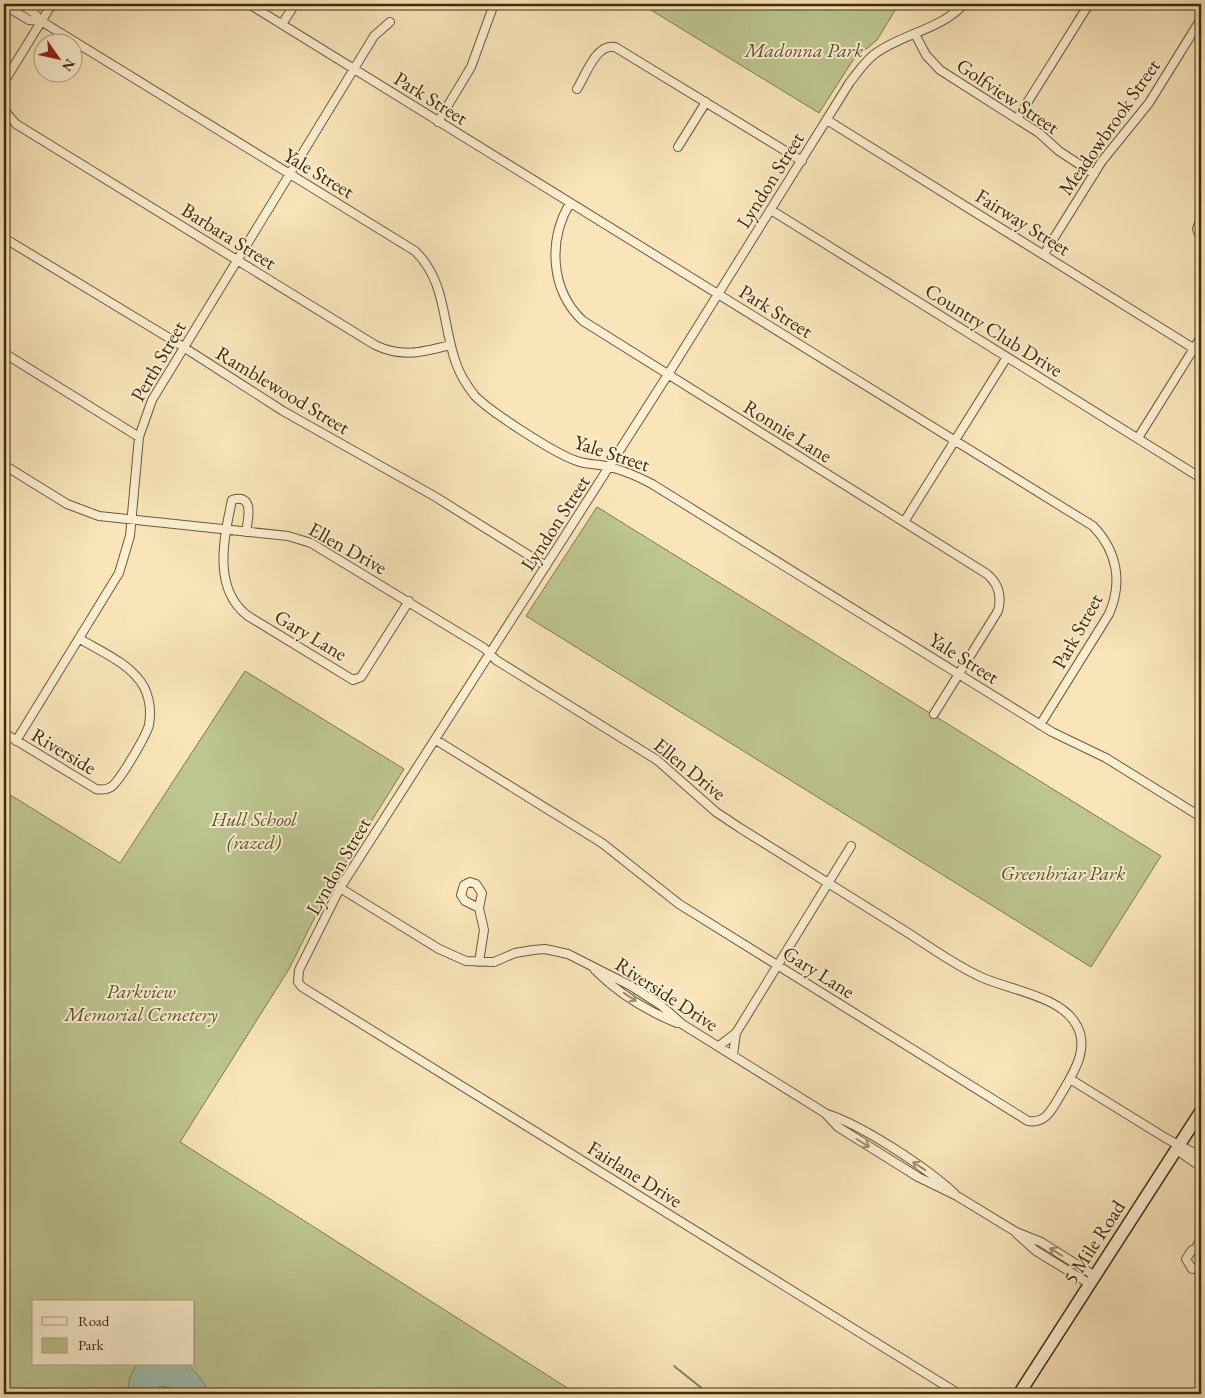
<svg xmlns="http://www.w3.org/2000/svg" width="1205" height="1398" viewBox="0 0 1205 1398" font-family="'EB Garamond',serif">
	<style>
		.green { fill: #bdc590; stroke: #7f784e; fill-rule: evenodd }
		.water { fill: #9ebfae; stroke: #79846d }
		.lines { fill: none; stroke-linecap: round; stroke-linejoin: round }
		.stream { stroke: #79846d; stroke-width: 2 }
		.street-casing { stroke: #6f5a37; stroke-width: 10 }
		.secondary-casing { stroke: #412b0c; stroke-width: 14 }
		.street { stroke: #fbeed2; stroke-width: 8 }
		.secondary { stroke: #fbeed2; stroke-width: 11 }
		.oneway { stroke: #9e8c6f }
		.labels { text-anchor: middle; stroke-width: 4; stroke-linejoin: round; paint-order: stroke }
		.park-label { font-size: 20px; font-style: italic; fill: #60522d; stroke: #fbeed2 }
		.street-label { font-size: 20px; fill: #412b0c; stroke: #fbeed2 }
	</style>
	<rect width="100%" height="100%" fill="#f9e5b9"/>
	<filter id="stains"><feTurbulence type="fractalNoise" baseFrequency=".004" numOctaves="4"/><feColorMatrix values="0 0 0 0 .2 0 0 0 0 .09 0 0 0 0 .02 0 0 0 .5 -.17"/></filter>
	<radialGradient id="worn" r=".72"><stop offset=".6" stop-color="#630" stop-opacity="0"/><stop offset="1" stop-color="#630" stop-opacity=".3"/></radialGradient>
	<!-- green -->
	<path class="green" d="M 641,4 L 899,4 L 877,40 L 853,60 L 819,113 Z
		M 597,507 L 1161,856 L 1091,967 L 526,616 Z
		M 245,671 L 404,769 L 329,889 L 289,969 L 180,1142 L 577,1394 L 4,1394 L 4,791 L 120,863 ZM 34,1302 L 194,1302 L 194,1364 L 34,1364 Z"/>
	<!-- water -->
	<path class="water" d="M 137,1364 L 187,1364 L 198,1375 L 211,1394 L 177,1394 L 169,1388 L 160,1386 L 151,1394 L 127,1394 L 130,1377 Z"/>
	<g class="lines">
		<!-- stream -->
		<path class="stream" d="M 674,1366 L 709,1394"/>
		<!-- street casing -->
		<g class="street-casing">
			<path id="street" d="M 20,4 L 33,12 L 41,21 L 415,251 C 447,282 442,325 456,363 C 460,375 467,386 475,396 C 491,412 555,454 577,461 C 588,465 599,464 610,467 C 625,471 639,477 652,484 L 1052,732 L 1106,758 L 1201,817
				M 249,4 L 1093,526 C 1117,551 1123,582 1109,614 L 1040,725
				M 4,5 L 29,20 L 41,21
				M 282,24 L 295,4
				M 915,34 L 926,55 L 940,70 L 1039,133 L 1059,151 L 1094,174
				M 4,82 L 52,4
				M 577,89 C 586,75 596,43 615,47 L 802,161
				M 4,110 L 16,124 L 375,345 C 402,358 423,352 450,345
				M 1017,119 L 1089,4
				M 827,120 L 1201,353
				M 438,122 L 471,67 L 494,4
				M 678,147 L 706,102
				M 570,203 C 548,240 550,290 583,321 L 987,574 C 999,584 1002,596 998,611 L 934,714
				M 771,210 L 1201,478
				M 1201,218 L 1197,229 L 1201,239
				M 4,238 L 174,341 L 283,411 L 434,496 L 546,566
				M 1044,254 L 1102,161 L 1149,103 L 1201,19
				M 4,353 L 139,437
				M 1138,438 L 1201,337
				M 4,465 L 67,504 L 99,516 L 288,536 L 311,543 L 484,648 L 496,660 L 657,760 L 716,812 L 740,828 C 792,861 845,893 897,926 C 925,943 952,964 981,977 C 1009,990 1062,996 1077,1026 C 1090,1050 1072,1075 1060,1096 C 1052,1109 1046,1124 1028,1121 L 679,904 L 602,843 L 436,740
				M 904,522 L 1007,357
				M 246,532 C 248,519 255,493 232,500 C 224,538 212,589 248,616 L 353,680 L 361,677 L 409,601
				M 4,733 L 96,789 C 101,790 106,790 111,787 C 120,781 146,736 149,725 C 151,713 150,699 144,687 C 131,664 102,652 80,639
				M 16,741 L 119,573 L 130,536 L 139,437 L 152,400 L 374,36 L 390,22
				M 340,888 L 439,949 L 466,961 L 494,962 L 515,953 L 533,950 L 545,949 L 568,954 L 631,986 L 662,1006 L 682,1024 L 825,1113 L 838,1127 L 918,1177 L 957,1196 L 1016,1232 L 1041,1242 L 1095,1276
				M 479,908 L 465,901 L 461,895 L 464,885 L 470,882 L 476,884 L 482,893 L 479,908 L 484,930 L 479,962
				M 595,970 C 618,993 647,1011 677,1023
				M 736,1033 L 851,846
				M 719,1046 L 736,1033 L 733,1055
				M 1070,1079 L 1164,1137 C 1177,1145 1189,1149 1201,1157
				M 827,1114 C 862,1125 927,1168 954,1193
				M 1179,1146 L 1181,1153 L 1201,1167
				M 1017,1234 L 1036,1251 L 1090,1284
				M 1196,1249 L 1201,1236
				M 1201,1251 L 1192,1250 L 1186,1259 L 1192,1269 L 1201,1268
				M 959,1394 L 302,987 L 298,982 L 299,970 L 340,888 L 667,376 L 850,82 C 858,72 865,61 876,53 C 904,33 940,30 964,4"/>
		</g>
		<!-- secondary casing -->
		<g class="secondary-casing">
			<path id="secondary" d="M 1019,1394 L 1201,1111"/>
		</g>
		<!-- street -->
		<use href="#street" class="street"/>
		<!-- secondary -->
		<use href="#secondary" class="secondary"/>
	</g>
	<!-- one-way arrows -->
	<defs><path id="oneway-shaft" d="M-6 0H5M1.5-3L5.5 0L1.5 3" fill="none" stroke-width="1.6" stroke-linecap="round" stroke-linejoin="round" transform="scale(1.25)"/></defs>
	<g class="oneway">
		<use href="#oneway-shaft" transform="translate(630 997) rotate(33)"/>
		<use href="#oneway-shaft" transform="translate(863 1143) rotate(32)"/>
		<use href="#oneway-shaft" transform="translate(919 1166) rotate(-147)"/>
		<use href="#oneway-shaft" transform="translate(1056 1252) rotate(-148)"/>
	</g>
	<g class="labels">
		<!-- park labels -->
		<g class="park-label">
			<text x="804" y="57">Madonna Park</text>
			<text x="254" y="826">Hull School<tspan x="254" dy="23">(razed)</tspan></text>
			<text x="1063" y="880">Greenbriar Park</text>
			<text x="141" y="998">Parkview<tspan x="141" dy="23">Memorial Cemetery</tspan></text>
		</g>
		<!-- street labels -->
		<g class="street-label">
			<text transform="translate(1008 96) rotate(34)" y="7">Golfview Street</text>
			<text transform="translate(431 98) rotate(32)" y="7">Park Street</text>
			<text transform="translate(1109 127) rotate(-55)" y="7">Meadowbrook Street</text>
			<text transform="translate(319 173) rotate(31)" y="7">Yale Street</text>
			<text transform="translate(770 180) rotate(-58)" y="7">Lyndon Street</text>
			<text transform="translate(1023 222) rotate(32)" y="7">Fairway Street</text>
			<text transform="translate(229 236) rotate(32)" y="7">Barbara Street</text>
			<text transform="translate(776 311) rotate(32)" y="7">Park Street</text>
			<text transform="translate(994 330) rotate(32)" y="7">Country Club Drive</text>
			<text transform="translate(158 361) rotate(-60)" y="7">Perth Street</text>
			<text transform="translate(283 390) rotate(31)" y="7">Ramblewood Street</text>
			<text transform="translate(788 431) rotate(32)" y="7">Ronnie Lane</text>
			<text transform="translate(612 453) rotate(18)" y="7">Yale Street</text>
			<text transform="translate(555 523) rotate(-57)" y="7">Lyndon Street</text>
			<text transform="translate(348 548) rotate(29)" y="7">Ellen Drive</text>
			<text transform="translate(1077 631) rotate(-61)" y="7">Park Street</text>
			<text transform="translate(311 635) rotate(31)" y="7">Gary Lane</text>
			<text transform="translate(964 658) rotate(32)" y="7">Yale Street</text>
			<text transform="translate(64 751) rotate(31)" y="7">Riverside</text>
			<text transform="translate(690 769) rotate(39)" y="7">Ellen Drive</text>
			<text transform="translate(338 866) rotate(-60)" y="7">Lyndon Street</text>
			<text transform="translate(819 972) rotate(32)" y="7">Gary Lane</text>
			<text transform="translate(667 994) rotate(33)" y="7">Riverside Drive</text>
			<text transform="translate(635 1174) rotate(32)" y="7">Fairlane Drive</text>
			<text transform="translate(1094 1242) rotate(-57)" y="7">5 Mile Road</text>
		</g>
	</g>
	<!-- margin -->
	<rect width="1205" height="1398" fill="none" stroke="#f9e5b9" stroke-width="20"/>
	<rect x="5" y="5" width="1195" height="1388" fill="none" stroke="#412b0c" stroke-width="2.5"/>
	<rect x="10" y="10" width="1185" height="1378" fill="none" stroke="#412b0c"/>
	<!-- legend -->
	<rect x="32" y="1300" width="162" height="65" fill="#fbeed2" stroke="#b1a083"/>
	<rect x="42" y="1317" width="25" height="8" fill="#fbeed2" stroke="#b1a083"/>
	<text x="78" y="1326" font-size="15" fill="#412b0c">Road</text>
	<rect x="42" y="1338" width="25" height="15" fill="#bdc590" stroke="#b1a083"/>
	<text x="78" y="1350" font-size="15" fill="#412b0c">Park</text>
	<!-- north arrow -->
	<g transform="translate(58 58) rotate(124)"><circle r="24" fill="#fbeed2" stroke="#b1a083"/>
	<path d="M0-4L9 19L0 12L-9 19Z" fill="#8f2418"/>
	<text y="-8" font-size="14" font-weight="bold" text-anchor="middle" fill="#412b0c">N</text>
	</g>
	<rect width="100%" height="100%" filter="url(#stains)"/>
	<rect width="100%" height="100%" fill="url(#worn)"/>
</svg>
